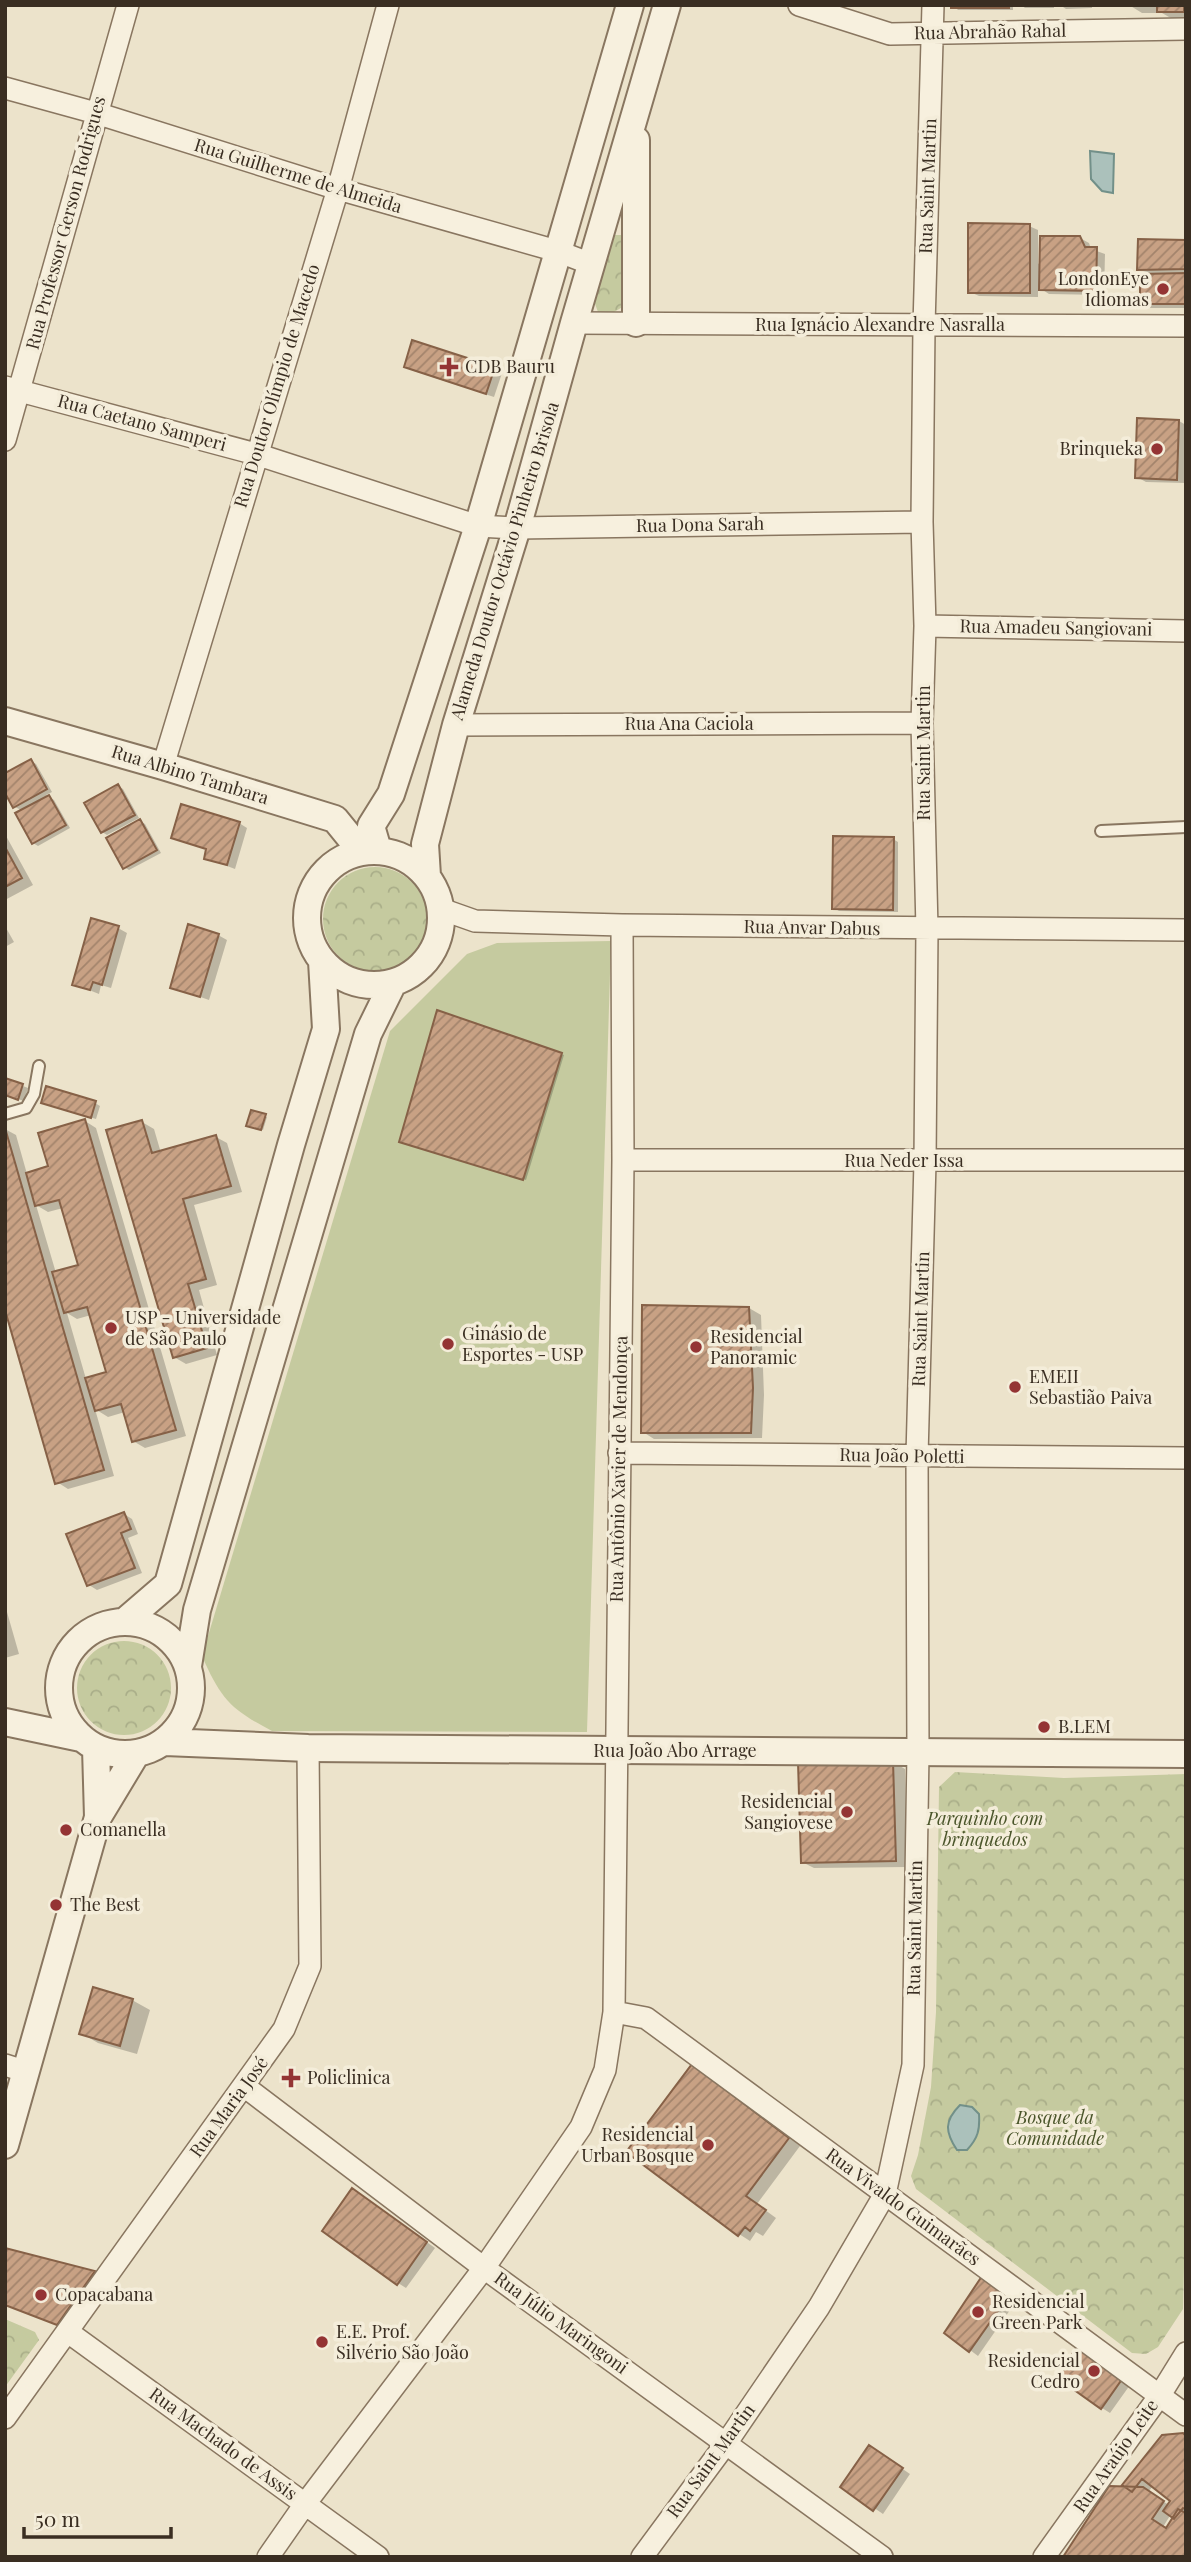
<svg xmlns="http://www.w3.org/2000/svg" width="1191" height="2562" viewBox="0 0 1191 2562" font-family="'Playfair Display',serif">
	<style>
		.forest { fill: url(#forest-crowns) }
		.garden { fill: #c5ca9f }
		.water { fill: #abc1bb; stroke: #729089; stroke-width: 2 }
		.shadow { fill: #0003; fill-rule: evenodd }
		.building { fill: url(#building-hatch); stroke: #866147; stroke-width: 2 }
		.lines { fill: none; stroke-linecap: round; stroke-linejoin: round }
		.service-casing { stroke: #897660; stroke-width: 14 }
		.minor-casing { stroke: #897660; stroke-width: 24 }
		.tertiary-casing { stroke: #897660; stroke-width: 30 }
		.service { stroke: #f7f0de; stroke-width: 10 }
		.minor { stroke: #f7f0de; stroke-width: 21 }
		.tertiary { stroke: #f7f0de; stroke-width: 26 }
		.poi-dot { fill: #943434; stroke: #f4edda; stroke-width: 2.5 }
		.labels { text-anchor: middle; stroke-width: 7; stroke-linejoin: round; paint-order: stroke }
		.street-label { font-size: 18px; fill: #3a2e22; stroke: #f4edda }
		.poi-label { font-size: 18px; fill: #3a2e22; stroke: #f4edda; text-anchor: start }
		.park-label { font-size: 18px; font-style: italic; fill: #4a552a; stroke: #f4edda }
	</style>
	<defs>
		<pattern id="forest-crowns" width="20" height="18" patternUnits="userSpaceOnUse" patternTransform="scale(1.75)"><rect width="20" height="18" fill="#c5ca9f"/><path d="M2 6a3 3 0 1 1 6 0M12 15a3 3 0 1 1 6 0" fill="none" stroke="#aaae89"/></pattern>
		<pattern id="building-hatch" width="6" height="6" patternUnits="userSpaceOnUse" patternTransform="scale(1.75)"><rect width="6" height="6" fill="#c8a184"/><path d="M-1 1l2-2M0 6l6-6M5 7l2-2" fill="none" stroke="#a3846c"/></pattern>
	</defs>
	<rect width="100%" height="100%" fill="#ece3cb"/>
	<!-- forest -->
	<path class="forest" d="M 615,235 L 621,235 L 626,305 L 614,312 L 598,312 L 594,301 Z
		M323 919a52 52 0 1 1 104 0a52 52 0 1 1-104 0Z
		M77 1688a47 47 0 1 1 94 0a47 47 0 1 1-94 0Z
		M 955,1772 L 1064,1778 L 1186,1774 L 1186,2186 L 1183,2309 L 1158,2347 L 1146,2354 L 1132,2353 L 916,2189 L 911,2176 L 918,2155 L 931,2087 L 936,2012 L 939,1787 Z
		M 5,2319 L 35,2332 L 39,2340 L 5,2387 Z"/>
	<!-- garden -->
	<path class="garden" d="M 611,941 L 587,1732 L 272,1731 C 230,1709 221,1699 202,1656 L 390,1031 L 467,954 L 497,943 Z"/>
	<!-- water -->
	<path class="water" d="M 1090,151 L 1114,154 L 1113,193 L 1102,191 L 1091,179 Z
		M 960,2105 L 972,2107 L 979,2114 C 980,2130 978,2138 967,2150 L 957,2150 C 945,2132 944,2121 960,2105 Z"/>
	<!-- shadow -->
	<path class="shadow" d="M 953,5 L 1013,5 L 1013,10 L 958,10 Z
		M 1021,5 L 1054,5 L 1054,8 L 1025,8 Z
		M 1060,5 L 1092,5 L 1092,8 L 1066,9 Z
		M 1129,5 L 1186,5 L 1186,21 L 1176,21 L 1162,13 L 1142,13 Z
		M 1029,226 L 1038,230 L 1038,264 L 1080,238 L 1089,243 L 1091,249 L 1105,254 L 1104,295 L 1049,294 L 1038,287 L 1038,297 L 979,296 L 970,292 Z
		M 1186,242 L 1186,308 L 1150,308 L 1142,303 L 1151,275 L 1139,269 Z
		M 406,367 L 494,369 L 502,373 L 494,397 L 414,371 Z
		M 1179,421 L 1186,425 L 1185,483 L 1146,482 L 1137,477 Z
		M 31,761 L 36,764 L 52,792 L 46,795 L 54,800 L 70,828 L 38,846 L 33,843 L 23,811 L 15,807 Z
		M 118,786 L 123,789 L 139,818 L 107,835 L 102,832 Z
		M 140,821 L 145,824 L 161,853 L 129,870 L 124,867 Z
		M 239,823 L 247,828 L 235,869 L 206,858 L 208,850 L 173,838 Z
		M 5,834 L 33,885 L 5,900 Z
		M 893,839 L 898,842 L 898,912 L 839,911 L 834,908 Z
		M 5,926 L 14,942 L 5,947 Z
		M 118,928 L 127,933 L 111,988 L 101,985 L 99,994 L 74,984 Z
		M 218,935 L 227,940 L 209,1000 L 172,987 Z
		M 438,1013 L 564,1055 L 526,1180 L 403,1142 Z
		M 5,1079 L 28,1088 L 24,1101 L 5,1095 Z
		M 95,1103 L 100,1106 L 96,1119 L 48,1105 Z
		M 252,1112 L 267,1117 L 263,1130 L 250,1126 Z
		M 85,1121 L 96,1128 L 186,1436 L 145,1448 L 133,1441 L 125,1412 L 108,1417 L 95,1409 L 114,1476 L 68,1489 L 57,1482 L 5,1303 L 5,1129 L 16,1135 L 27,1174 L 50,1167 ZM 36,1205 L 48,1212 L 63,1208 L 80,1266 L 56,1273 ZM 67,1313 L 77,1319 L 91,1315 L 108,1373 L 86,1379 Z
		M 142,1122 L 154,1129 L 161,1153 L 216,1137 L 227,1143 L 242,1192 L 194,1205 L 217,1285 L 199,1290 L 217,1355 L 186,1364 L 174,1357 Z
		M 749,1308 L 761,1315 L 764,1395 L 762,1438 L 654,1439 L 643,1432 Z
		M 124,1514 L 132,1519 L 138,1534 L 128,1538 L 142,1573 L 97,1590 L 89,1585 Z
		M 5,1605 L 19,1654 L 5,1658 Z
		M 893,1762 L 905,1769 L 907,1867 L 814,1868 L 802,1862 Z
		M 132,2000 L 150,2010 L 137,2054 L 98,2043 L 81,2033 Z
		M 704,2073 L 800,2146 L 757,2204 L 776,2218 L 763,2236 L 756,2232 L 750,2241 L 739,2234 Z
		M 361,2195 L 435,2248 L 406,2288 L 398,2283 Z
		M 5,2249 L 94,2273 L 102,2277 L 66,2329 L 5,2305 Z
		M 985,2275 L 1019,2297 L 978,2356 L 946,2332 Z
		M 1088,2335 L 1140,2371 L 1110,2413 L 1102,2408 Z
		M 1186,2437 L 1186,2557 L 1066,2557 L 1130,2489 ZM 1153,2486 L 1173,2501 L 1169,2505 L 1148,2492 ZM 1171,2514 L 1175,2518 L 1167,2529 L 1163,2527 Z
		M 878,2452 L 910,2474 L 883,2514 L 842,2486 Z"/>
	<!-- building -->
	<path class="building" d="M 951,5 L 1009,5 L 1009,8 L 951,8 Z
		M 1157,5 L 1184,5 L 1184,12 L 1157,12 Z
		M 968,223 L 1030,224 L 1030,293 L 968,293 Z
		M 1040,236 L 1080,236 L 1085,247 L 1097,247 L 1096,291 L 1039,290 Z
		M 1138,239 L 1186,240 L 1186,269 L 1137,270 Z
		M 1186,273 L 1186,304 L 1140,304 L 1140,274 Z
		M 412,340 L 495,367 L 486,394 L 404,367 Z
		M 1137,418 L 1179,420 L 1177,480 L 1135,478 Z
		M 31,759 L 47,789 L 13,808 L 5,793 L 5,773 Z
		M 118,784 L 135,815 L 101,833 L 84,803 Z
		M 49,795 L 66,825 L 32,844 L 15,813 Z
		M 181,804 L 240,822 L 227,865 L 204,859 L 206,849 L 171,838 Z
		M 140,819 L 157,850 L 123,869 L 106,838 Z
		M 833,836 L 894,837 L 893,910 L 832,909 Z
		M 5,847 L 22,878 L 5,887 Z
		M 91,918 L 119,926 L 102,985 L 93,982 L 90,990 L 72,985 Z
		M 188,924 L 219,934 L 200,997 L 170,988 Z
		M 437,1010 L 562,1053 L 523,1180 L 399,1142 Z
		M 5,1078 L 23,1084 L 18,1100 L 5,1095 Z
		M 46,1086 L 96,1101 L 91,1118 L 41,1103 Z
		M 251,1110 L 266,1114 L 261,1130 L 246,1126 Z
		M 85,1119 L 176,1430 L 132,1442 L 121,1404 L 95,1411 L 85,1378 L 106,1372 L 87,1307 L 64,1313 L 52,1272 L 78,1265 L 59,1200 L 35,1206 L 26,1173 L 48,1166 L 38,1133 Z
		M 142,1120 L 152,1153 L 216,1135 L 231,1186 L 183,1199 L 206,1279 L 188,1284 L 207,1348 L 173,1358 L 106,1130 Z
		M 5,1128 L 104,1470 L 55,1484 L 5,1310 Z
		M 642,1305 L 749,1307 L 753,1388 L 751,1433 L 641,1433 Z
		M 124,1512 L 131,1529 L 121,1533 L 135,1568 L 87,1586 L 66,1534 Z
		M 893,1761 L 896,1861 L 801,1863 L 798,1762 Z
		M 93,1987 L 133,1999 L 120,2046 L 79,2034 Z
		M 692,2064 L 789,2138 L 746,2196 L 766,2210 L 750,2231 L 745,2227 L 738,2236 L 626,2152 Z
		M 352,2188 L 427,2242 L 397,2285 L 322,2231 Z
		M 5,2248 L 95,2271 L 57,2325 L 5,2305 Z
		M 984,2273 L 1012,2291 L 969,2352 L 944,2333 Z
		M 1087,2333 L 1132,2365 L 1101,2409 L 1056,2377 Z
		M 1183,2433 L 1186,2436 L 1186,2510 L 1183,2508 L 1174,2519 L 1163,2511 L 1170,2501 L 1142,2479 L 1132,2492 L 1122,2485 L 1162,2435 Z
		M 869,2445 L 903,2468 L 873,2511 L 840,2487 Z
		M 1109,2486 L 1143,2487 L 1164,2501 L 1152,2519 L 1166,2528 L 1178,2509 L 1186,2513 L 1186,2557 L 1063,2557 Z"/>
	<g class="lines">
		<!-- service casing -->
		<g class="service-casing">
			<path id="service" d="M 1101,831 L 1186,827
				M 5,1114 L 26,1108 L 34,1094 L 39,1066"/>
		</g>
		<!-- minor casing -->
		<g class="minor-casing">
			<path id="minor" d="M 799,5 L 890,34 L 1186,29
				M 5,88 L 96,113 L 338,189 L 557,251 L 591,264
				M 574,323 L 1186,326
				M 5,387 L 256,454 L 478,526 L 517,528 L 922,522
				M 5,440 L 128,5
				M 925,626 L 1186,631
				M 456,725 L 922,723
				M 163,766 L 338,189 L 388,5
				M 441,909 L 475,921 L 622,925 L 1186,930
				M 623,1160 L 1186,1160
				M 619,1453 L 1186,1458
				M 614,2012 L 646,2018 L 1186,2415
				M 5,2065 L 27,2072
				M 244,2086 L 484,2268 L 882,2557
				M 68,2332 L 378,2557
				M 5,2418 L 284,2029 L 310,1966 L 308,1748
				M 268,2557 L 305,2504 L 484,2268 L 581,2127 L 605,2070 L 614,2012 L 623,1160 L 622,925
				M 642,2557 L 727,2442 L 819,2307 L 885,2194 L 913,2065 L 918,1753 L 917,1456 L 925,1162 L 927,929 L 922,723 L 925,626 L 922,522 L 924,326 L 933,5
				M 1044,2557 L 1160,2395 L 1186,2353"/>
		</g>
		<!-- tertiary casing -->
		<g class="tertiary-casing">
			<path id="tertiary" d="M 636,323 L 636,140
				M 5,721 L 163,766 L 335,819 L 361,851
				M 378,850 L 371,826 L 391,794 L 478,526 L 630,5
				M307 918a67 67 0 1 1 134 0a67 67 0 1 1-134 0Z
				M 427,876 L 425,844 L 456,725 L 517,528 L 574,323 L 667,5
				M 125,1621 L 168,1584 L 291,1145 L 326,1029 L 322,961
				M59 1688a66 66 0 1 1 132 0a66 66 0 1 1-132 0Z
				M 188,1666 L 197,1610 L 368,1034 L 393,983
				M 5,1722 L 81,1738
				M 165,1742 L 308,1748 L 1186,1754
				M 96,1748 L 98,1817
				M 5,2145 L 98,1817 L 136,1754"/>
		</g>
		<!-- service -->
		<use href="#service" class="service"/>
		<!-- minor -->
		<use href="#minor" class="minor"/>
		<!-- tertiary -->
		<use href="#tertiary" class="tertiary"/>
	</g>
	<!-- markers -->
	<g class="poi-dot">
		<circle cx="1163" cy="289" r="7"/>
		<path d="M445.5 356.5h7v7h7v7h-7v7h-7v-7h-7v-7h7z"/>
		<circle cx="1157" cy="449" r="7"/>
		<circle cx="111" cy="1328" r="7"/>
		<circle cx="448" cy="1344" r="7"/>
		<circle cx="696" cy="1347" r="7"/>
		<circle cx="1015" cy="1387" r="7"/>
		<circle cx="1044" cy="1727" r="7"/>
		<circle cx="847" cy="1812" r="7"/>
		<circle cx="66" cy="1830" r="7"/>
		<circle cx="56" cy="1905" r="7"/>
		<path d="M287.5 2067.5h7v7h7v7h-7v7h-7v-7h-7v-7h7z"/>
		<circle cx="708" cy="2145" r="7"/>
		<circle cx="41" cy="2295" r="7"/>
		<circle cx="978" cy="2312" r="7"/>
		<circle cx="322" cy="2342" r="7"/>
		<circle cx="1094" cy="2371" r="7"/>
	</g>
	<g class="labels">
		<!-- street labels -->
		<g class="street-label">
			<text transform="translate(990 32) rotate(-1)" y="6">Rua Abrahão Rahal</text>
			<text transform="translate(298 176) rotate(17)" y="6">Rua Guilherme de Almeida</text>
			<text transform="translate(928 186) rotate(-88)" y="6">Rua Saint Martin</text>
			<text transform="translate(66 223) rotate(-75)" y="6">Rua Professor Gerson Rodrigues</text>
			<text x="880" y="331">Rua Ignácio Alexandre Nasralla</text>
			<text transform="translate(277 386) rotate(-73)" y="6">Rua Doutor Olímpio de Macedo</text>
			<text transform="translate(142 423) rotate(15)" y="6">Rua Caetano Samperi</text>
			<text transform="translate(700 525) rotate(-1)" y="6">Rua Dona Sarah</text>
			<text transform="translate(505 561) rotate(-73)" y="6">Alameda Doutor Octávio Pinheiro Brisola</text>
			<text transform="translate(1056 628) rotate(1)" y="6">Rua Amadeu Sangiovani</text>
			<text x="689" y="730">Rua Ana Caciola</text>
			<text transform="translate(924 753) rotate(-90)" y="6">Rua Saint Martin</text>
			<text transform="translate(190 775) rotate(17)" y="6">Rua Albino Tambara</text>
			<text transform="translate(812 928) rotate(1)" y="6">Rua Anvar Dabus</text>
			<text x="904" y="1167">Rua Neder Issa</text>
			<text transform="translate(921 1319) rotate(-88)" y="6">Rua Saint Martin</text>
			<text transform="translate(902 1456) rotate(1)" y="6">Rua João Poletti</text>
			<text transform="translate(619 1469) rotate(-89)" y="6">Rua Antônio Xavier de Mendonça</text>
			<text x="675" y="1757">Rua João Abo Arrage</text>
			<text transform="translate(915 1928) rotate(-89)" y="6">Rua Saint Martin</text>
			<text transform="translate(229 2107) rotate(-54)" y="6">Rua Maria José</text>
			<text transform="translate(903 2207) rotate(36)" y="6">Rua Vivaldo Guimarães</text>
			<text transform="translate(561 2323) rotate(36)" y="6">Rua Júlio Maringoni</text>
			<text transform="translate(223 2444) rotate(36)" y="6">Rua Machado de Assis</text>
			<text transform="translate(1116 2456) rotate(-55)" y="6">Rua Araújo Leite</text>
			<text transform="translate(711 2461) rotate(-54)" y="6">Rua Saint Martin</text>
		</g>
		<!-- poi labels -->
		<g class="poi-label">
			<text x="1149" y="285" text-anchor="end">LondonEye<tspan x="1149" dy="21">Idiomas</tspan></text>
			<text x="465" y="373">CDB Bauru</text>
			<text x="1143" y="455" text-anchor="end">Brinqueka</text>
			<text x="125" y="1324">USP - Universidade<tspan x="125" dy="21">de São Paulo</tspan></text>
			<text x="462" y="1340">Ginásio de<tspan x="462" dy="21">Esportes - USP</tspan></text>
			<text x="710" y="1343">Residencial<tspan x="710" dy="21">Panoramic</tspan></text>
			<text x="1029" y="1383">EMEII<tspan x="1029" dy="21">Sebastião Paiva</tspan></text>
			<text x="1058" y="1733">B.LEM</text>
			<text x="833" y="1808" text-anchor="end">Residencial<tspan x="833" dy="21">Sangiovese</tspan></text>
			<text x="80" y="1836">Comanella</text>
			<text x="70" y="1911">The Best</text>
			<text x="307" y="2084">Policlinica</text>
			<text x="694" y="2141" text-anchor="end">Residencial<tspan x="694" dy="21">Urban Bosque</tspan></text>
			<text x="55" y="2301">Copacabana</text>
			<text x="992" y="2308">Residencial<tspan x="992" dy="21">Green Park</tspan></text>
			<text x="336" y="2338">E.E. Prof.<tspan x="336" dy="21">Silvério São João</tspan></text>
			<text x="1080" y="2367" text-anchor="end">Residencial<tspan x="1080" dy="21">Cedro</tspan></text>
		</g>
		<!-- park labels -->
		<g class="park-label">
			<text x="985" y="1825">Parquinho com<tspan x="985" dy="21">brinquedos</tspan></text>
			<text x="1055" y="2124">Bosque da<tspan x="1055" dy="21">Comunidade</tspan></text>
		</g>
	</g>
	<!-- border -->
	<rect width="1191" height="2562" fill="none" stroke="#3a2e22" stroke-width="14"/>
	<!-- scale -->
	<path d="M24 2527v10h147v-10" fill="none" stroke="#3a2e22" stroke-width="3.5"/>
	<text x="35" y="2527" font-size="21" fill="#3a2e22" stroke="#f4edda" stroke-width="5" paint-order="stroke">50 m</text>
</svg>
